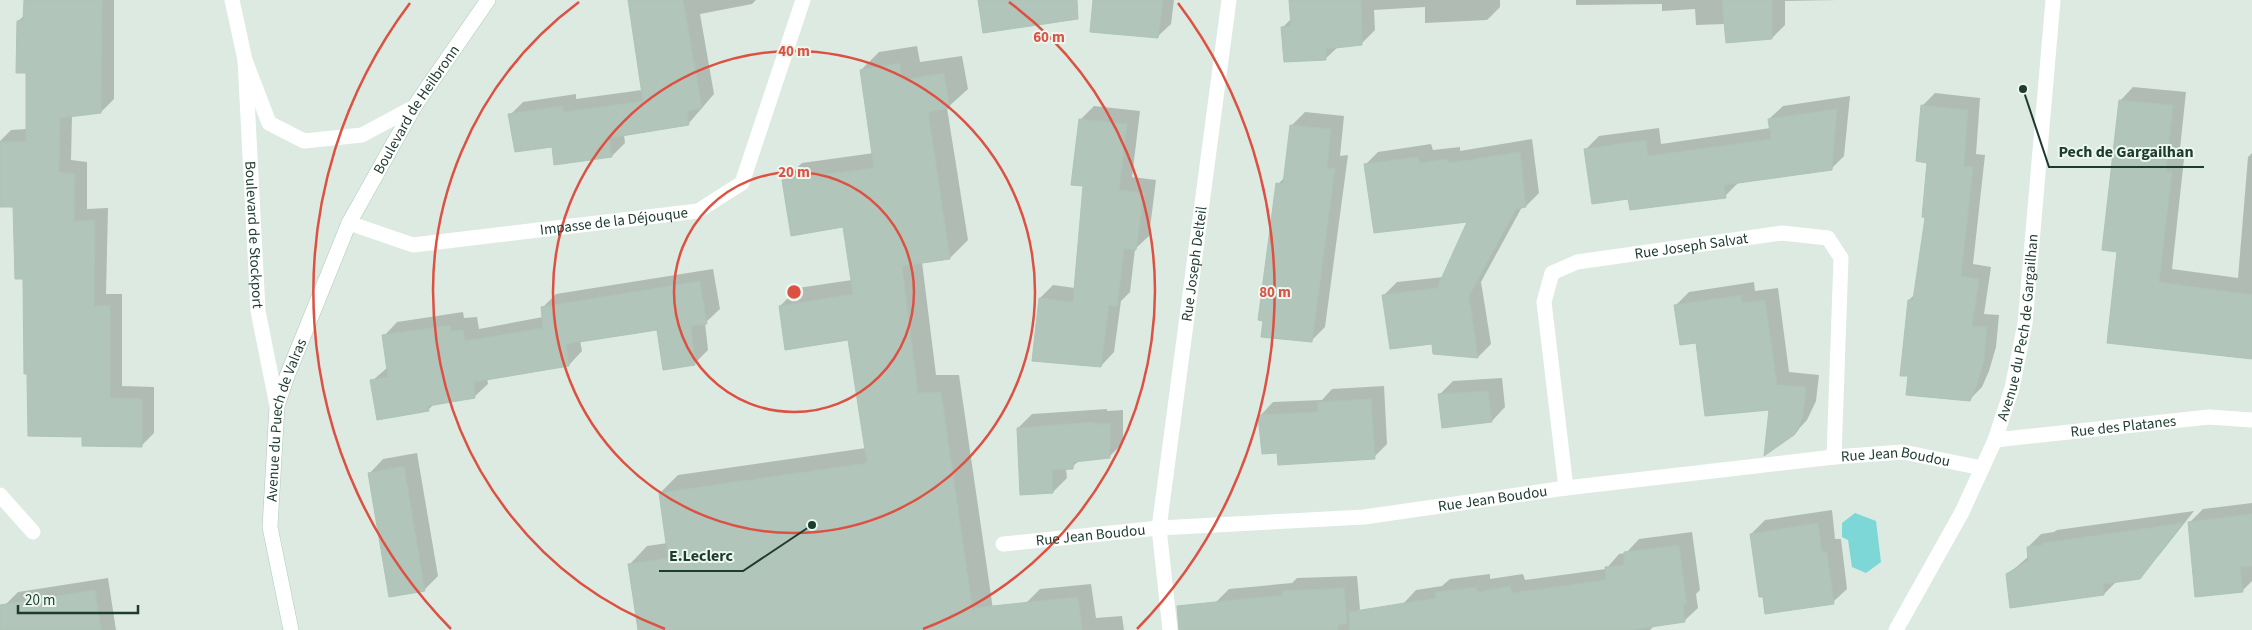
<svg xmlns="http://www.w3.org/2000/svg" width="2252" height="630" viewBox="0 0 2252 630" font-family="'Source Sans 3',sans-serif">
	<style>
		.water { fill: #7dd7d6 }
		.shadow { fill: #0003 }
		.building { fill: #b1c5ba; stroke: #aec4b7 }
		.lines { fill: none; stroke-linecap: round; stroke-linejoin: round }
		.secondary-casing { stroke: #aecbbc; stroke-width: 16 }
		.street { stroke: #fff; stroke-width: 15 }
		.secondary { stroke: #fff; stroke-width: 15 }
		.ring { fill: none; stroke: #dd5142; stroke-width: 2.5 }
		.labels { text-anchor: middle; stroke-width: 4; stroke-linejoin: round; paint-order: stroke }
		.street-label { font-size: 15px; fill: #1d3b2e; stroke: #ecf7f0 }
		.centre { fill: #dd5142; stroke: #ecf7f0; stroke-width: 2.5 }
		.ring-label { font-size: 15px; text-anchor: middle; font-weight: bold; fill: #dd5142; stroke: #ecf7f0; stroke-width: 4; stroke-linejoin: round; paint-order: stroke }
		.leader { fill: none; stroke: #1d3b2e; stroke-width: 2 }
		.callout-dot { fill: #1d3b2e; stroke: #ecf7f0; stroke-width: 2 }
		.callout-label { font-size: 16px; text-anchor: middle; font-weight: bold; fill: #1d3b2e; stroke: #ecf7f0; stroke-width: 4; stroke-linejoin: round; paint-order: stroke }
	</style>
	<rect width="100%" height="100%" fill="#dceae2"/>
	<!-- water -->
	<path class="water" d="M 1855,513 L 1876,521 L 1881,562 L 1866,573 L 1852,567 L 1848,540 L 1842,537 L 1842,523 Z"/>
	<!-- shadow -->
	<path class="shadow" d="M 25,0 L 114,0 L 114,99 L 101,112 L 72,115 L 71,160 L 87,162 L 87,209 L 108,208 L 106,294 L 122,294 L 122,386 L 154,387 L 154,433 L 141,446 L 83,436 L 14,206 L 0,206 L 0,141 L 11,130 L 27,129 L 27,71 L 18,21 L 25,15 Z
		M 629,0 L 756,0 L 752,4 L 700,14 L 714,94 L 689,123 L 624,135 L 625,143 L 612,156 L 553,146 L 510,115 L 523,102 L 576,94 L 576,99 L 642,90 Z
		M 1095,0 L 1174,0 L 1171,24 L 1157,37 Z
		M 1291,0 L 1500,0 L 1500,7 L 1487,20 L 1425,23 L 1425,7 L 1374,10 L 1375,30 L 1361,44 L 1339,46 L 1325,59 L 1283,27 L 1292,18 Z
		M 1576,0 L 1838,0 L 1785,1 L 1785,25 L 1772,38 L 1725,24 L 1696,25 L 1695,9 L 1662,11 L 1662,4 L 1576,5 Z
		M 917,46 L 920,62 L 962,56 L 968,89 L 947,108 L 968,240 L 950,258 L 922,262 L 936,375 L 959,375 L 996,630 L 639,630 L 630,564 L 647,546 L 668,543 L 660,493 L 678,475 L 866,448 L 849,338 L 780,306 L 798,288 L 852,280 L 845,226 L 784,180 L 802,163 L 874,153 L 861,70 L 879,52 Z
		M 2133,87 L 2186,92 L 2179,158 L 2184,159 L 2172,269 L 2238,278 L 2248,157 L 2252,153 L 2252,357 L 2119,251 L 2120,101 Z
		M 1935,93 L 1980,98 L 1976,154 L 1985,155 L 1973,264 L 1991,267 L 1984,314 L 1999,315 L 1996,347 L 1989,371 L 1982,387 L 1969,400 L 1909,375 L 1909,300 L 1915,294 L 1926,217 L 1928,161 L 1922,106 Z
		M 1850,96 L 1844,156 L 1831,169 L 1738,183 L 1725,196 L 1629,197 L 1585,150 L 1599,136 L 1659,128 L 1661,144 L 1771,128 L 1769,119 L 1783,106 Z
		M 1094,106 L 1140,111 L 1132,177 L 1156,180 L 1149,236 L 1135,249 L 1130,292 L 1121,301 L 1114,352 L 1101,366 L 1040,298 L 1053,285 L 1075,288 L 1084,185 L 1080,120 Z
		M 1305,112 L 1344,116 L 1340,156 L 1348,155 L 1325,327 L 1311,341 L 1278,184 L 1286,176 L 1292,125 Z
		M 1532,139 L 1539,193 L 1526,206 L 1522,207 L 1481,282 L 1491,344 L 1478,357 L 1434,353 L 1433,343 L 1384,295 L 1397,282 L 1444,277 L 1469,220 L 1365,165 L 1378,152 L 1431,144 L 1433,150 L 1460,147 L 1460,151 Z
		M 713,269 L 720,309 L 705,323 L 708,350 L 694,364 L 658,329 L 580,340 L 582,351 L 569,365 L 487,378 L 488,384 L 474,397 L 435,403 L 428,410 L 372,381 L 388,367 L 384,336 L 397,322 L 463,312 L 464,318 L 477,317 L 479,329 L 543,317 L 542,308 L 556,294 Z
		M 1754,282 L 1755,291 L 1778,288 L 1789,372 L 1819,375 L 1816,401 L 1807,420 L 1794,434 L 1771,408 L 1697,342 L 1676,305 L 1689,292 Z
		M 1502,378 L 1505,407 L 1492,421 L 1439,395 L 1453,381 Z
		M 1384,386 L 1387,444 L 1374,457 L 1278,452 L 1260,416 L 1273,402 L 1322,400 L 1332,389 Z
		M 1107,409 L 1107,411 L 1123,410 L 1123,443 L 1109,457 L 1080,460 L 1072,467 L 1066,468 L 1067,478 L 1053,492 L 1018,428 L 1032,414 Z
		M 417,453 L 438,576 L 424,590 L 370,473 L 383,459 Z
		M 2252,503 L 2252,581 L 2242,591 L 2189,523 L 2203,509 Z
		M 1832,510 L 1835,539 L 1841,539 L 1847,589 L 1833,602 L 1751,534 L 1765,520 Z
		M 2194,511 L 2160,554 L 2147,568 L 2117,581 L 2104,594 L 2007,575 L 2029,556 L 2028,547 L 2041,534 L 2054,532 L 2057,530 Z
		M 1692,532 L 1700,590 L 1696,594 L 1698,608 L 1684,621 L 1655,625 L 1650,630 L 1406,630 L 1403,604 L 1416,590 L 1442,586 L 1450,579 L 1490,574 L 1490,579 L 1523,574 L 1525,580 L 1606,569 L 1619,554 L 1626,553 L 1639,539 Z
		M 1357,576 L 1360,609 L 1351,618 L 1352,630 L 1218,630 L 1216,602 L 1229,589 L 1292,583 L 1297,578 Z
		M 108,578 L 116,630 L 10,630 L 5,605 L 18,592 Z
		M 1091,584 L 1096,618 L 1122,616 L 1124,630 L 1027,630 L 1026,603 L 1040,589 Z"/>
	<!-- building -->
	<path class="building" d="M 24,0 L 102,0 L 101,113 L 60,118 L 59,172 L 75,174 L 74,221 L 95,220 L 94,306 L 110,306 L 110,398 L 142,399 L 142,447 L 82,446 L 82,437 L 28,436 L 27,374 L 24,374 L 23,279 L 15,279 L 13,207 L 0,207 L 0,142 L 26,142 L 26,73 L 16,73 L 17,21 L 23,20 Z
		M 628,0 L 683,0 L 702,108 L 687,111 L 689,125 L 609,138 L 612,157 L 554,165 L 552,147 L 515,152 L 508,114 L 563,106 L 563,112 L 643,101 Z
		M 978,0 L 1077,0 L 1078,19 L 983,33 Z
		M 1093,0 L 1163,0 L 1158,38 L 1090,32 Z
		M 1289,0 L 1361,0 L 1362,45 L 1326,49 L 1326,60 L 1284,62 L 1281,27 L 1291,26 Z
		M 1722,0 L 1772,0 L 1772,39 L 1726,43 Z
		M 900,63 L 902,80 L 944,73 L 950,108 L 928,112 L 950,259 L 902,266 L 918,393 L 941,392 L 974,619 L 974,608 L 1078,597 L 1082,630 L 638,630 L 628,564 L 668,558 L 659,493 L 867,463 L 848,340 L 785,350 L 779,306 L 853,294 L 843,227 L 791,236 L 782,180 L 874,168 L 860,70 Z
		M 2119,100 L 2173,105 L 2166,171 L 2172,172 L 2159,282 L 2252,295 L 2252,359 L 2107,343 L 2117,252 L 2102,250 Z
		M 1921,105 L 1968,110 L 1964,166 L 1973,167 L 1961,276 L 1979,279 L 1972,326 L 1987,327 L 1984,361 L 1977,385 L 1970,401 L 1906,395 L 1908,376 L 1900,376 L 1908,300 L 1913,300 L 1925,218 L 1922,217 L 1927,163 L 1916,161 Z
		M 1837,109 L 1832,170 L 1724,185 L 1726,198 L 1630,210 L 1628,199 L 1592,204 L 1584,149 L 1646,140 L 1648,156 L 1771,139 L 1768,119 Z
		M 1079,119 L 1127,124 L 1119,190 L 1144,193 L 1136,250 L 1124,249 L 1117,307 L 1109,305 L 1101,367 L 1032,361 L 1039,298 L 1073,302 L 1083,186 L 1071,185 Z
		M 1290,125 L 1331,129 L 1327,169 L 1335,168 L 1312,342 L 1261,337 L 1263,321 L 1258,320 L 1276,183 L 1283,184 Z
		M 1520,152 L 1526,207 L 1516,209 L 1469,296 L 1478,358 L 1433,354 L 1432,344 L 1390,349 L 1382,295 L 1437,288 L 1467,222 L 1374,233 L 1364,164 L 1418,157 L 1420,163 L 1447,159 L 1448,163 Z
		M 700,281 L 707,324 L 691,326 L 695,365 L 663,370 L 657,330 L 566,344 L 569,366 L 474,382 L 475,398 L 428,406 L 429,411 L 377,420 L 370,380 L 388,377 L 382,335 L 450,325 L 451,331 L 463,330 L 465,341 L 543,328 L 541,307 Z
		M 1741,295 L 1742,303 L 1765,300 L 1777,385 L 1806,387 L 1803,415 L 1798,430 L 1794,435 L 1764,456 L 1769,410 L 1705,416 L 1696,343 L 1680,345 L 1674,305 Z
		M 1488,391 L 1492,422 L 1442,428 L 1438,394 Z
		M 1371,399 L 1375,459 L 1278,465 L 1277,453 L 1262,454 L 1258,415 L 1318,412 L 1318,402 Z
		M 1094,422 L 1094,424 L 1110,424 L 1110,458 L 1074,462 L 1073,469 L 1052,470 L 1053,493 L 1020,495 L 1017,428 Z
		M 404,466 L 425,591 L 389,597 L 368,473 Z
		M 2252,514 L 2252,566 L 2240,567 L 2243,592 L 2195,597 L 2188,522 Z
		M 1818,523 L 1822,552 L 1827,552 L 1834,604 L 1765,614 L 1763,597 L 1759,597 L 1750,534 Z
		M 2183,523 L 2140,579 L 2103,584 L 2104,595 L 2010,608 L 2006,574 L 2028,561 L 2027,547 L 2042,545 L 2042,543 Z
		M 1679,545 L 1687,605 L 1683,604 L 1685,622 L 1630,630 L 1350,630 L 1349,612 L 1436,598 L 1435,592 L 1477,587 L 1477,592 L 1510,586 L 1512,593 L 1606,580 L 1605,567 L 1624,565 L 1624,552 Z
		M 1344,588 L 1347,623 L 1338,625 L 1338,630 L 1179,630 L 1177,606 L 1283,595 L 1282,591 Z
		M 95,590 L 101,630 L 0,630 L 0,605 Z"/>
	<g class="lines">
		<!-- secondary casing -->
		<g class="secondary-casing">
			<g id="secondary">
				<path id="s8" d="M 291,630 L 270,527 L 277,406 L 287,376 L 349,223 L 414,107 L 488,0"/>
			</g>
		</g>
		<!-- street -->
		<g class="street">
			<path d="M 232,0 L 245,60 L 269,123 L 304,141 L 362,135 L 414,107"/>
			<path id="s1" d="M 245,60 L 258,311 L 277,406"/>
			<path id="s2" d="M 349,223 L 413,245 L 698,211 L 742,183 L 803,0"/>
			<path id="s3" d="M 1995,440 L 2209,417 L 2252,420"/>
			<path id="s4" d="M 1566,488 L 1544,302 L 1552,273 L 1577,262 L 1782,233 L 1828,238 L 1841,258 L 1834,457"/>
			<path d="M 0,495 L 33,532"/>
			<path id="s5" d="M 1003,544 L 1159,528 L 1364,517 L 1566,488 L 1834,457 L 1903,452 L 1982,468"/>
			<path id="s6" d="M 1170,630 L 1159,528 L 1229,0"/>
			<path id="s7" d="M 1896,630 L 1962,512 L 1995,440 L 2012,388 L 2025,324 L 2053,0"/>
		</g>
		<!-- secondary -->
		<use href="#secondary" class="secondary"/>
	</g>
	<!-- distance rings -->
	<g class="ring">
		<circle cx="794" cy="292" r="120"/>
		<circle cx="794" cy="292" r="241"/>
		<path d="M665 629A361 361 0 0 1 579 2M1009 2A361 361 0 0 1 923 629"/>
		<path d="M451 629A481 481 0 0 1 410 3M1178 3A481 481 0 0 1 1137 629"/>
	</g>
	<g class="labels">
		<!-- street labels -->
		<g class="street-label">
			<text dy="5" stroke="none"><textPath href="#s8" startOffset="555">Boulevard de Heilbronn</textPath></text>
			<text dy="5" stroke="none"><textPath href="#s2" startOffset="270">Impasse de la Déjouque</textPath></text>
			<text dy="5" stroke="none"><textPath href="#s1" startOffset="175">Boulevard de Stockport</textPath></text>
			<text dy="5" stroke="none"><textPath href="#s4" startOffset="360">Rue Joseph Salvat</textPath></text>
			<text dy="5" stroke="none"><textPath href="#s6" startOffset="369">Rue Joseph Delteil</textPath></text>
			<text dy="5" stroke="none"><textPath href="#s7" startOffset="330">Avenue du Pech de Gargailhan</textPath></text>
			<text dy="5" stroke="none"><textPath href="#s8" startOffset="214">Avenue du Puech de Valras</textPath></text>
			<text dy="5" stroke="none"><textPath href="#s3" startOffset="129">Rue des Platanes</textPath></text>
			<text dy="5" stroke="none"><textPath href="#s5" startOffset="898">Rue Jean Boudou</textPath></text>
			<text dy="5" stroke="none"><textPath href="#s5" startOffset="492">Rue Jean Boudou</textPath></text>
			<text dy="5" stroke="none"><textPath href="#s5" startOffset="88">Rue Jean Boudou</textPath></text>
		</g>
	</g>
	<circle cx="794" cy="292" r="8" class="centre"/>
	<g class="ring-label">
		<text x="1049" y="42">60 m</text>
		<text x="794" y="56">40 m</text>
		<text x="794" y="177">20 m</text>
		<text x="1275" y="297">80 m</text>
	</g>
	<!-- callouts -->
	<path class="leader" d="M2023 89L2049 167H2204M812 525L743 571H659"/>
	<g class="callout-dot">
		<circle cx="2023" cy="89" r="5"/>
		<circle cx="812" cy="525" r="5"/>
	</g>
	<g class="callout-label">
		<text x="2126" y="157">Pech de Gargailhan</text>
		<text x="701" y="561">E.Leclerc</text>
	</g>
	<!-- scale -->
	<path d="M18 605v8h120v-8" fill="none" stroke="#1d3b2e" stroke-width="2.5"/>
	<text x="25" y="605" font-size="15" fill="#1d3b2e" stroke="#ecf7f0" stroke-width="4" paint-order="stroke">20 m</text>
</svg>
